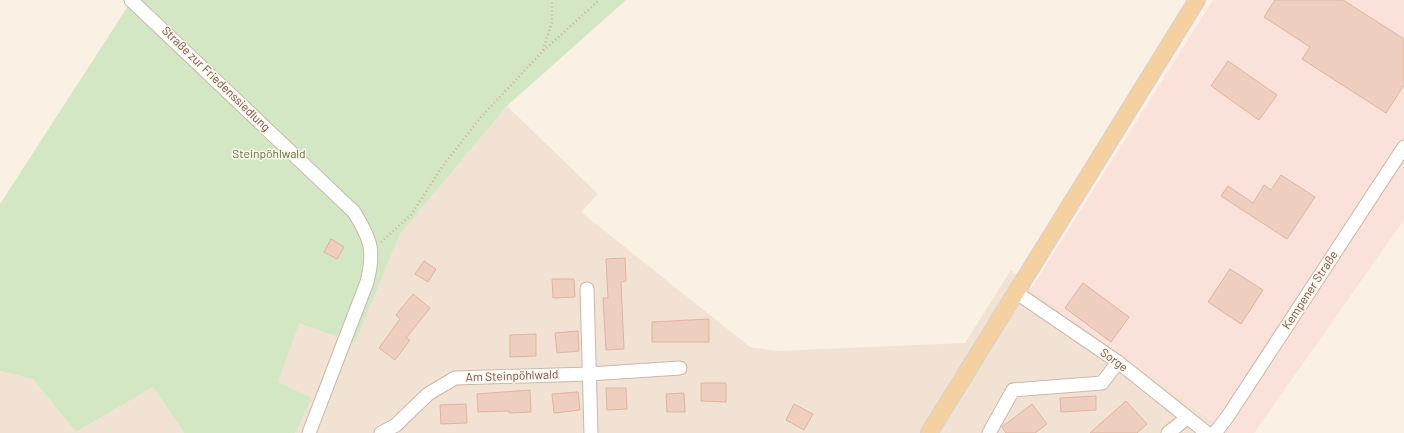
<svg xmlns="http://www.w3.org/2000/svg" width="1404" height="433" viewBox="0 0 1404 433" font-family="Barlow,sans-serif">
	<style>
		.residential { fill: #f1e2d3 }
		.commercial { fill: #fae1d9 }
		.green { fill: #d4e7c4 }
		.building { fill: #eecebe; stroke: #dfb49f }
		.lines { fill: none; stroke-linecap: round; stroke-linejoin: round }
		.minor-casing { stroke: #cbb8ab; stroke-width: 15 }
		.major-casing { stroke: #d7d0cd; stroke-width: 18 }
		.path { stroke: #d2b1a1; stroke-width: 2.5; stroke-dasharray: 1 3; stroke-linecap: butt }
		.minor { stroke: #fff; stroke-width: 13 }
		.major { stroke: #f5d1a1; stroke-width: 16 }
		.labels { text-anchor: middle; stroke-width: 3; stroke-linejoin: round; paint-order: stroke }
		.street-label { font-size: 12px; fill: #71574c; stroke: #fef5ea }
		.park-label { font-size: 12px; fill: #567644; stroke: #fef5ea }
	</style>
	<rect width="100%" height="100%" fill="#faf1e4"/>
	<!-- residential -->
	<path class="residential" d="M 507,106 L 598,194 L 581,212 L 750,347 L 777,351 L 965,343 L 1011,270 L 1031,289 L 1228,433 L 295,433 L 312,398 L 277,382 L 299,322 L 355,343 L 400,234 Z
		M 0,371 L 33,379 L 76,432 L 153,387 L 184,433 L 0,433 Z"/>
	<!-- commercial -->
	<path class="commercial" d="M 1213,0 L 1404,0 L 1404,220 L 1254,433 L 1228,433 L 1031,289 Z"/>
	<!-- green -->
	<path class="green" d="M 122,0 L 626,0 L 507,106 L 400,234 L 355,343 L 299,323 L 278,382 L 312,398 L 295,433 L 184,433 L 153,387 L 76,432 L 33,379 L 0,371 L 0,204 L 128,6 Z"/>
	<!-- building -->
	<path class="building" d="M 1275,0 L 1343,0 L 1404,39 L 1404,85 L 1386,113 L 1302,59 L 1310,47 L 1264,17 Z
		M 1228,61 L 1277,95 L 1259,120 L 1211,86 Z
		M 1281,175 L 1315,197 L 1287,239 L 1221,196 L 1228,186 L 1253,203 L 1264,185 L 1271,190 Z
		M 331,239 L 344,247 L 337,259 L 324,252 Z
		M 625,258 L 626,281 L 621,282 L 624,349 L 606,350 L 603,298 L 608,298 L 606,259 Z
		M 424,261 L 436,269 L 428,282 L 415,274 Z
		M 1230,269 L 1263,290 L 1241,324 L 1208,302 Z
		M 552,279 L 574,279 L 575,297 L 553,298 Z
		M 1083,283 L 1129,317 L 1111,342 L 1065,308 Z
		M 413,294 L 430,308 L 406,338 L 410,340 L 395,360 L 379,348 L 400,319 L 396,315 Z
		M 709,319 L 709,342 L 652,342 L 652,322 Z
		M 578,331 L 579,351 L 557,353 L 555,333 Z
		M 536,334 L 536,356 L 510,357 L 510,335 Z
		M 701,383 L 726,383 L 726,402 L 701,401 Z
		M 606,388 L 626,388 L 627,409 L 607,410 Z
		M 530,390 L 531,412 L 509,413 L 509,411 L 478,412 L 477,394 Z
		M 578,392 L 580,410 L 554,413 L 552,394 Z
		M 684,393 L 685,412 L 667,412 L 666,394 Z
		M 1096,396 L 1096,410 L 1061,412 L 1060,398 Z
		M 1126,401 L 1147,424 L 1137,433 L 1090,433 Z
		M 466,404 L 467,423 L 441,424 L 440,405 Z
		M 794,404 L 813,414 L 804,430 L 786,420 Z
		M 1032,404 L 1047,424 L 1035,433 L 1006,433 L 1002,427 Z"/>
	<g class="lines">
		<!-- minor casing -->
		<g class="minor-casing">
			<path id="minor" d="M 131,0 L 354,212 C 371,240 375,250 367,282 L 309,433
				M 587,289 L 591,433
				M 1017,293 L 1118,362 L 1207,433
				M 381,433 L 396,425 L 428,394 L 455,378 L 589,374 L 680,368
				M 989,433 L 1013,390 L 1102,383 L 1118,362
				M 1168,433 L 1187,418
				M 1215,433 L 1228,416 L 1404,147"/>
		</g>
		<!-- major casing -->
		<g class="major-casing">
			<path id="major" d="M 929,433 L 1197,0"/>
		</g>
		<!-- path -->
		<path class="path" d="M 543,50 L 552,22 L 552,0
			M 381,242 L 411,215 L 442,167 L 481,117 L 542,52 L 599,0"/>
		<!-- minor -->
		<use href="#minor" class="minor"/>
		<!-- major -->
		<use href="#major" class="major"/>
	</g>
	<g class="labels">
		<!-- street labels -->
		<g class="street-label">
			<text transform="translate(216 79) rotate(44)" y="4">Straße zur Friedenssiedlung</text>
			<text transform="translate(1310 290) rotate(-57)" y="4">Kempener Straße</text>
			<text transform="translate(1114 360) rotate(36)" y="4">Sorge</text>
			<text transform="translate(512 376) rotate(-2)" y="4">Am Steinpöhlwald</text>
		</g>
		<!-- park labels -->
		<g class="park-label">
			<text x="269" y="158">Steinpöhlwald</text>
		</g>
	</g>
</svg>
